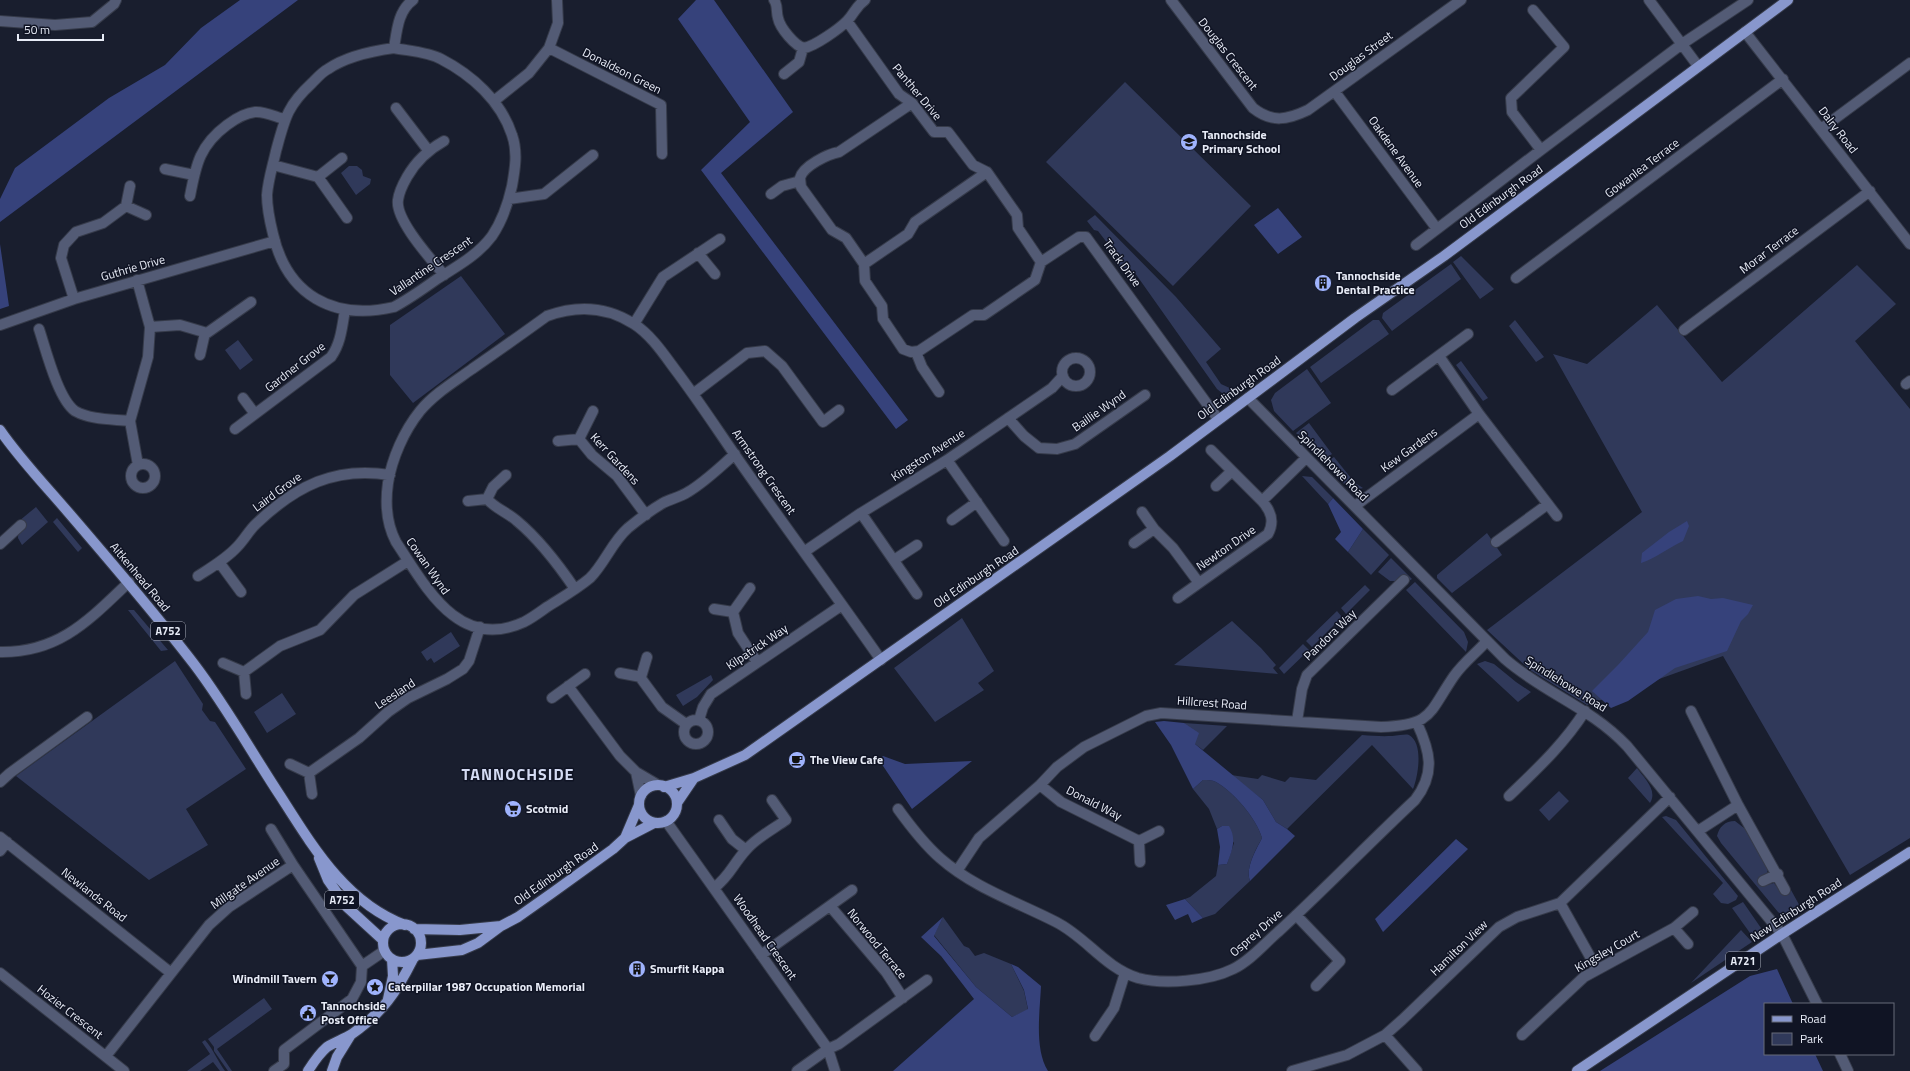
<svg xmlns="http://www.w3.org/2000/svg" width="1910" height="1071" viewBox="0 0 1910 1071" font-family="'Titillium Web',sans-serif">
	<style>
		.green { fill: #30395a }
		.forest { fill: #36427b }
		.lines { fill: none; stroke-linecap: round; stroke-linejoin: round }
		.minor-casing { stroke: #363b4a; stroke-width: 12 }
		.major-casing { stroke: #363b4a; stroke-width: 12 }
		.minor { stroke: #535b75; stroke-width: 10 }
		.major { stroke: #8897cd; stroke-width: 10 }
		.labels { text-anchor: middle; stroke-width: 3; stroke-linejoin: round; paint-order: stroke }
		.shield { fill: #101424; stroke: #a7abb8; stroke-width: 1 }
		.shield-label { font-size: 11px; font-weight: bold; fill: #e8ecf7 }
		.street-label { font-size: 12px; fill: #e8ecf7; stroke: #101424 }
		.poi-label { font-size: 12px; font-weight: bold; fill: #e8ecf7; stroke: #101424; text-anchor: start }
		.district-label { font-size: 16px; font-weight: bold; letter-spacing: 1px; fill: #d4dbf3; stroke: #101424 }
	</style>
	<rect width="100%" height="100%" fill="#191e2e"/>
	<!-- green -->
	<path class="green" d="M 1125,82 L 1251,206 L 1173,286 L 1046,162 Z
		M 349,166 L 357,166 L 362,170 L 363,176 L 371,179 L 370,184 L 356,195 L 341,173 Z
		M 1095,215 L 1176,297 L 1221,349 L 1206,362 L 1221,384 L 1234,390 L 1228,394 L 1222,393 L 1217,389 L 1135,273 L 1119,266 L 1119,258 L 1098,231 L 1094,230 L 1087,221 Z
		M 1461,256 L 1494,289 L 1480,299 L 1453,262 Z
		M 1451,264 L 1461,279 L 1392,331 L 1382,318 L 1383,313 Z
		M 1857,265 L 1896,304 L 1855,341 L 1910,409 L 1910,838 L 1850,875 L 1723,656 L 1587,705 L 1530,670 L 1487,630 L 1642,512 L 1553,354 L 1587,364 L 1657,305 L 1722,382 Z
		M 461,276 L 505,334 L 413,403 L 390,375 L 390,325 Z
		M 1373,320 L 1379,320 L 1389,334 L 1321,383 L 1310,367 Z
		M 1515,320 L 1544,357 L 1536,362 L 1509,326 Z
		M 238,340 L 253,360 L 240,370 L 225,350 Z
		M 1461,361 L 1488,398 L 1483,401 L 1456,365 Z
		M 1307,369 L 1331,403 L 1293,431 L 1274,411 L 1271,400 L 1275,393 Z
		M 1309,423 L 1332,454 L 1323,461 L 1296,433 Z
		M 1334,457 L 1355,483 L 1363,488 C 1348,494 1334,473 1325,463 Z
		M 1302,476 L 1312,477 L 1333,498 L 1328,504 Z
		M 36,507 L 48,522 L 22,545 L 18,538 L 19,521 Z
		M 57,518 L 82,548 L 78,552 L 53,522 Z
		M 1363,529 L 1389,555 L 1371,575 L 1348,552 Z
		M 1487,533 L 1502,555 L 1452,593 L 1437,578 L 1437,575 Z
		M 1391,558 L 1412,579 L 1409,581 L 1402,575 L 1396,581 L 1390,581 L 1378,572 Z
		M 1415,582 L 1464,632 L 1468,642 L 1466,652 L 1406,590 Z
		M 1365,585 L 1370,590 L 1346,614 L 1341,608 Z
		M 128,610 L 134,610 L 168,650 L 161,651 Z
		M 1337,611 L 1342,617 L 1312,647 L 1306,641 Z
		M 962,618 L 994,671 L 978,683 L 984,690 L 935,722 L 894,668 Z
		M 1232,621 L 1261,648 L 1276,665 L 1273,668 L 1278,674 L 1174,665 Z
		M 451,632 L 460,646 L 434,663 L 431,658 L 427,661 L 421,652 Z
		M 1303,644 L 1309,650 L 1284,674 L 1279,668 Z
		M 175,661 L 203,704 L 202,710 L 210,721 L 215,722 L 246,769 L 186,809 L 208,845 L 149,880 L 16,776 Z
		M 1485,661 L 1494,664 L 1516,682 L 1531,692 L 1518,702 L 1477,664 Z
		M 711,675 L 713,680 L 697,697 L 683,706 L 676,695 Z
		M 282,693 L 296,714 L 267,733 L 254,712 Z
		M 1184,723 L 1227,726 L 1203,750 L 1195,744 Z
		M 1362,735 C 1375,736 1388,737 1400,735 C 1403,735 1406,734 1409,735 C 1424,743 1418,777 1413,789 L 1372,745 L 1287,829 L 1276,822 L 1263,800 L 1231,775 L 1258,779 L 1262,775 L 1285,782 L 1290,777 L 1316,780 Z
		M 1637,768 C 1644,778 1658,790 1650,803 L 1628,778 Z
		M 1203,780 C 1208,780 1212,780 1216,782 C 1233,791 1257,819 1262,838 C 1256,849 1245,868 1250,881 L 1215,914 L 1203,918 L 1185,899 L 1190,897 L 1216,876 L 1218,865 L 1227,864 L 1234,843 L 1222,826 L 1217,829 L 1209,809 L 1193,789 Z
		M 1559,791 L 1569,801 L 1549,821 L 1539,810 Z
		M 1666,816 L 1676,820 L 1738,896 L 1736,900 L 1728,904 L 1721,903 L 1713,894 L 1723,883 L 1662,817 Z
		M 1735,821 L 1744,828 L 1747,827 L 1768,869 L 1767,873 L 1759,878 L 1763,886 L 1774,883 L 1782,894 L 1791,890 L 1802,910 C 1793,915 1786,918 1778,912 L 1721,843 L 1717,836 C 1719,827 1725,821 1735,821 Z
		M 1743,902 L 1761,928 L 1758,935 L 1750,933 L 1732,908 Z
		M 943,917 L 964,946 L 969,948 L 975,956 L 984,953 L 1011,964 L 1024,991 L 1028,1010 L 1012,1017 L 976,987 L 934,935 Z
		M 1741,930 L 1752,942 L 1691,983 Z
		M 264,998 L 272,1009 L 217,1049 L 232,1071 L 228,1071 L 214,1051 L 214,1047 L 208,1039 Z
		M 205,1040 C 213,1049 217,1060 225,1071 L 220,1071 L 213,1062 L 200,1071 L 187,1071 L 210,1054 L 202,1042 Z"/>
	<!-- forest -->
	<path class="forest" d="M 240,0 L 298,0 L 0,222 L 0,199 L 15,168 L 109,98 L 165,65 L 201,28 Z
		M 696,0 L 714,0 L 793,112 L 721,173 L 908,420 L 896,429 L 701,170 L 750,122 L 678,19 Z
		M 1278,208 L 1302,237 L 1278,254 L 1254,225 Z
		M 0,244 L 9,306 L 0,309 Z
		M 1333,498 L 1363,529 L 1348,552 L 1335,539 L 1341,532 L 1328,504 Z
		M 1687,521 L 1689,526 L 1683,541 C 1668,548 1656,558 1641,563 L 1642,553 L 1669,532 Z
		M 1698,596 L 1711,599 L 1723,598 L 1753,605 L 1748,614 L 1741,621 L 1727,651 L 1675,668 L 1628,701 L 1611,708 L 1592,691 L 1618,665 L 1648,632 L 1655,610 L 1676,599 Z
		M 1164,721 L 1184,723 L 1199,733 L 1195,744 L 1263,800 L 1276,822 L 1287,829 L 1295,836 L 1250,881 C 1245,868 1256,850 1262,838 C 1257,819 1233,791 1216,782 C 1212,780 1208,780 1203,780 L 1193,789 L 1171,745 L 1155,722 Z
		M 883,756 L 905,764 L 972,761 L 912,809 L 879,760 Z
		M 1222,826 L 1229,826 C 1237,839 1232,851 1227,864 L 1218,865 L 1220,847 L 1217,829 Z
		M 1456,839 L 1468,849 L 1383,932 L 1375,919 Z
		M 1185,899 L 1203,918 L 1192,923 L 1188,914 L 1175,920 L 1166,905 Z
		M 943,917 L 934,936 L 976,987 L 1012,1017 L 1028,1009 L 1024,990 L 1011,964 L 1018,967 L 1041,986 C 1040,1011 1034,1049 1048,1071 L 893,1071 L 974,999 L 941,956 L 921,937 Z
		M 1777,969 L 1793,1004 L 1765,1004 L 1765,1054 L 1815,1054 L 1823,1071 L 1600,1071 L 1750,976 Z"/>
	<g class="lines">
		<!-- minor casing -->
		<g class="minor-casing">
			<path id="minor" d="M 774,0 C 778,5 776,12 778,18 C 780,28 795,46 804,48 C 815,46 839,29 847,21 C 855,13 855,7 865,0
				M 1171,0 L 1253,108 C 1272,123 1287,120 1308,110 L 1461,0
				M 1649,0 L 1698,66
				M 1533,10 L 1564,47 L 1511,98 L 1512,112 L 1541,150
				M 0,21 L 55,25 L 92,22 L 114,4 L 116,0
				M 847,21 L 899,94 L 912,103 L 934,132 L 948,132 L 973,165 L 987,172 L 1017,215 L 1018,228 L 1041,262
				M 1745,32 L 1910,244
				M 394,48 C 409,51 428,52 441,59 C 472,75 501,101 512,135 C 518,152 515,169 512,186 C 508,204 502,221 492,236 C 478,255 456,267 437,279 C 423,289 409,299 394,307 C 333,321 287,295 273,234 C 270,222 267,208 267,195 C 268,180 273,165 276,151 C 285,118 287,106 312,83 C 317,78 322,72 328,69 C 347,56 372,51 394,48 Z
				M 394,48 C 397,30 398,11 413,0
				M 549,48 L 661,105 L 662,154
				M 784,74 L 799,62 L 803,48
				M 1335,92 L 1437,229
				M 494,101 L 529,73 L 549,48 L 558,23 L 557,0
				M 912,103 L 839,152 C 828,154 803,166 800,178 L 801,187 L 832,230 L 846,238 L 864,264 L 865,281 L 882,306 L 883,319 L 903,349 L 911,352 L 919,351 L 973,315 L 984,315 L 1035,280 L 1041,262 L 1079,237 L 1086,237 L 1218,419
				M 396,108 L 428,150
				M 1821,129 L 1910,63
				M 273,165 L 318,177 L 347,218
				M 165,169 L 194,175
				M 318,177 L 342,158
				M 130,186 L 126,206 L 146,215
				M 771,194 L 782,186 L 800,181
				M 190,196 C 196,164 200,145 227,125 C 235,119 245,113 255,112 C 264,111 276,117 284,119
				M 509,199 L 544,194 L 593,155
				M 1416,245 L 1541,150 L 1682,44 L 1748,0
				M 698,253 L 715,274
				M 864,264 L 908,234 L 915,222 L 987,172
				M 444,275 C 431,259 395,220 398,200 C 399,192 403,184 407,177 C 416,161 428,150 444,141
				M 1516,278 L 1783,79
				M 137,280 L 150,327 L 148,357 L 130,421 L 138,465
				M 74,299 L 61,258 L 64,245 L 76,232 L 103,223 L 126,206
				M 634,324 L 663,277 L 720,239
				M 0,325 L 74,299 L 275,241
				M 150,327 L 180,325 L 207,333 L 251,302
				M 39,329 C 46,350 58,399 75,411 C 91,420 112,419 130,421
				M 1684,330 L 1870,191
				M 916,352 L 922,367 L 939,392
				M 200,355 L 205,333
				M 1439,356 L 1479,414
				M1062 372a14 14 0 1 1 28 0a14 14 0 1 1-28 0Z
				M 1906,384 L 1910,381
				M 1392,390 L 1468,334
				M 693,394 L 747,353 L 765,351 L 782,366 L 823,422 L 839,410
				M 243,398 L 255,414
				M 1248,398 L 1505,659 C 1544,693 1590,707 1627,746 L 1782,934 L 1817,1004
				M 1008,418 L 1024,436 L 1039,448 L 1057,449 L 1075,444 L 1145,395
				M 235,429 L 331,357 C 341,343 342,327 345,310
				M 579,439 L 592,455 L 617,476 L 646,515
				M 558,441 L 579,439 L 593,411
				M 1211,450 L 1262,501
				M 735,454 C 720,467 705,482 688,492 C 680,497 671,499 663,503 C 651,510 639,519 628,528 C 612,542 605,563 590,578 C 577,589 561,598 547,607 C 540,612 532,618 524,622 C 459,652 426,587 396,542 C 386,523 385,504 388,483 C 392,458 404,431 420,411 C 434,394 454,382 472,369 C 497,352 522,334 547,316 C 577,305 606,306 634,324 C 650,334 663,353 674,368 C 696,397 715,426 735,455 C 783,524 833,591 881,660
				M 947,460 L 1004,541
				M131 476a12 12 0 1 1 24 0a12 12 0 1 1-24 0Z
				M 1216,486 L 1232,471
				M 487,499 C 496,509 507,512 517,521 C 540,540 558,564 575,589
				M 468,501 L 487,499 L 493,487 L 506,475
				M 1355,506 L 1479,414 L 1557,516
				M 1142,512 L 1154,529 L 1173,548 L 1199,583
				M 861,513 L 917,594
				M 952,520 L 977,502
				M 1496,542 L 1548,504
				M 1134,543 L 1154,529
				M 0,544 L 21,525
				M 804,552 L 861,513 L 947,460 L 1052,388 L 1063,376
				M 894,560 L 917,545
				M 219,562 L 241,592
				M 198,576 C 212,567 226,559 237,547 C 245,539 249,530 257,523 C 296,486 335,466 390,475
				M 1178,598 L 1268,534 C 1275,521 1271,511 1262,501 L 1306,458
				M 714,609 L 733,612 L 750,588
				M 733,612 L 738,633 L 757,662
				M 0,652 C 59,653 89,620 129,582
				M 223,663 L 244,672 L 246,694
				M 244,672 L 280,646 L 320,630 L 354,595 L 408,561
				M 620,673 L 641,677 L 647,657
				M 640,677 L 662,707 L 686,724
				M 568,686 L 620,756 L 636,772 L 658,785
				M 552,698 L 585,674
				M 1691,711 L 1738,805
				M684 732a12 12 0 1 1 24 0a12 12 0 1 1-24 0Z
				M 699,720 L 703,707 L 711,694 L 842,605
				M 1297,721 L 1302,689 L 1307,675 L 1404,580
				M 290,764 L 309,773 L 312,794
				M 636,772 L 641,796
				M 309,773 L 359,738 L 388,712 L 408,698 L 447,679 L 463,669 L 469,661 L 480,627
				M 0,782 L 10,773 L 87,717
				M 1040,785 L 1061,802 L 1139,841
				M 1509,796 C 1537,769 1564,744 1585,711
				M 898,809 C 911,827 924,844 940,858 C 974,888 1017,902 1056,922 C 1086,937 1105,968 1138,978 C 1164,985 1209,981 1233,969 C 1250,961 1264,944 1278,932 C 1325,889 1369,843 1415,800 C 1436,773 1430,751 1417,723
				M 719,820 L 732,839 L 746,850
				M 666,821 L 828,1049 L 835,1071
				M 271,829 L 293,865
				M 1698,831 L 1738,805 L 1785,890
				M 0,837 L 171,973
				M 0,851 L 7,842
				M 1140,862 L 1139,841 L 1159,831
				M 957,871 L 979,838 L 1040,785 L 1057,767 L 1084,747 L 1146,716 L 1161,713 L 1381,727 C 1433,725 1428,714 1454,676 C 1463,663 1476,653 1486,642
				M 1763,881 L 1778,874
				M 714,888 C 730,876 733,864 746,850 C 756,838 773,829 786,820 L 772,800
				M 1560,903 L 1597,969
				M 830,906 L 886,972 L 903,998
				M 1296,915 L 1340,961 L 1316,986
				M 1674,928 L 1688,944
				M 761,955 L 852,890
				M 362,966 L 384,951
				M 0,973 L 124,1071
				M 1385,1035 L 1417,1071
				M 1522,1035 L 1584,977 L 1674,928 L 1693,912
				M 1095,1036 L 1114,1008 L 1125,973
				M 1840,1054 L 1848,1071
				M 106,1056 L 209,925 L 229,907 L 293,865 L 362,966
				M 274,1071 L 284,1064 L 284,1050 L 352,999 L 361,982 L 362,966
				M 797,1071 L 828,1049 L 839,1044 L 927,980
				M 1292,1071 L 1347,1055 L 1385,1035 L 1402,1020 L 1499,927 L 1517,917 L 1560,903 L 1670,797"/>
		</g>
		<!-- major casing -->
		<g class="major-casing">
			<path id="major" d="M 0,430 C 20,459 45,485 68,512 C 111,562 154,612 194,664 C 226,706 252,753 281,797 C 313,847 346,903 405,925
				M639 804a19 19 0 1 1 38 0a19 19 0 1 1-38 0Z
				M 664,787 L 694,778 L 745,755 L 1170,456 L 1355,318 L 1444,256 L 1788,0
				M 677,803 L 694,778
				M 625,838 L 639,805
				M 319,858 L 328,880 L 347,907 L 383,940
				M383 943a19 19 0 1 1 38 0a19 19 0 1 1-38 0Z
				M 414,929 L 460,930 L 501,926
				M 417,955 L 462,950 L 478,943 L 501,926 L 518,917 L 552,893 L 613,849 L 625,838 L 654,823
				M 388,999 L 393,976 L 392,959
				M 308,1071 C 313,1063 320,1053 327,1047 C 335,1042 344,1039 352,1034 C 383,1012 396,993 413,959
				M 332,1071 L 337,1057 L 350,1036
				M 1577,1071 L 1782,934 L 1910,852"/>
		</g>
		<!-- minor -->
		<use href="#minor" class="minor"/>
		<!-- major -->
		<use href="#major" class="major"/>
	</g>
	<!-- icons -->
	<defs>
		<g id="school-disc" transform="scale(0.9)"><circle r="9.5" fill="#9fb3fd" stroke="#101424"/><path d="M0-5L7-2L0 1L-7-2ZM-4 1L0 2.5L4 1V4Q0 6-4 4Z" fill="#111"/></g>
		<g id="building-disc" transform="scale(0.9)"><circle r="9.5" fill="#9fb3fd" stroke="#101424"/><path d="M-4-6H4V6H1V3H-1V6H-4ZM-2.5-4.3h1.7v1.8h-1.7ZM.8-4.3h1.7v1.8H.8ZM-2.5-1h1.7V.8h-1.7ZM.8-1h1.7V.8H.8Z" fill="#111"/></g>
		<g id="cafe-disc" transform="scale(0.9)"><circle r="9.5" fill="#9fb3fd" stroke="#101424"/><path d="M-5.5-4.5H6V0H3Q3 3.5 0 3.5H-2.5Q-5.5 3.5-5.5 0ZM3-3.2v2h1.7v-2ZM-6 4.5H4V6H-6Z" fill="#111"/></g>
		<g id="supermarket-disc" transform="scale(0.9)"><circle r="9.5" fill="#9fb3fd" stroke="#101424"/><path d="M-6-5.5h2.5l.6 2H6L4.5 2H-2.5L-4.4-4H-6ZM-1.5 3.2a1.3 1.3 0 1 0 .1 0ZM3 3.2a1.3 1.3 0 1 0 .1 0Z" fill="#111"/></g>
		<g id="bar-disc" transform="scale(0.9)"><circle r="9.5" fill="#9fb3fd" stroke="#101424"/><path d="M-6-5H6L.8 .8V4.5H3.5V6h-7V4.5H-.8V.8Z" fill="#111"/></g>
		<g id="sight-disc" transform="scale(0.9)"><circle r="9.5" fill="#9fb3fd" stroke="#101424"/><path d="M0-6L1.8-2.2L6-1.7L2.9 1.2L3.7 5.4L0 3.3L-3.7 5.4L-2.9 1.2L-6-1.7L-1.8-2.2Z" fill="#111"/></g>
		<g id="civic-disc" transform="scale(0.9)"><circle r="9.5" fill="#9fb3fd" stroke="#101424"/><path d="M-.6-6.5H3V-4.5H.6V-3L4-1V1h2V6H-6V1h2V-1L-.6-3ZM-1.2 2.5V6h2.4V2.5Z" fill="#111"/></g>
	</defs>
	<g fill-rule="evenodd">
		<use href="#school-disc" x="1189" y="142"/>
		<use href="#building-disc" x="1323" y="283"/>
		<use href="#cafe-disc" x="797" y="760"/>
		<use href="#supermarket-disc" x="513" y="809"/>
		<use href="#building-disc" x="637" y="969"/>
		<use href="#bar-disc" x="330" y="979"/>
		<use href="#sight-disc" x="375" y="987"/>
		<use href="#civic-disc" x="308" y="1013"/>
	</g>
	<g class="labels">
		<!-- shield labels -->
		<g class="shield">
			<rect x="151" y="622" width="34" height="18" rx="3"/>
			<rect x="325" y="891" width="34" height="18" rx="3"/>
			<rect x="1726" y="952" width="34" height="18" rx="3"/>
		</g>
		<g class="shield-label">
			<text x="168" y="635">A752</text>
			<text x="342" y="904">A752</text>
			<text x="1743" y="965">A721</text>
		</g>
		<!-- street labels -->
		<g class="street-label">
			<text transform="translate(1228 54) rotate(52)" y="4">Douglas Crescent</text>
			<text transform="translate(1361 56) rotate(-36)" y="4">Douglas Street</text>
			<text transform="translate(622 71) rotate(27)" y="4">Donaldson Green</text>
			<text transform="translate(917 92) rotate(50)" y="4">Panther Drive</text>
			<text transform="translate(1838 130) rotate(52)" y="4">Dalry Road</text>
			<text transform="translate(1396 152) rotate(54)" y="4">Oakdene Avenue</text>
			<text transform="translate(1642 168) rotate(-37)" y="4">Gowanlea Terrace</text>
			<text transform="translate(1501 197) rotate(-36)" y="4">Old Edinburgh Road</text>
			<text transform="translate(1769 250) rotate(-37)" y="4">Morar Terrace</text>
			<text transform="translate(1122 263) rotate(54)" y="4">Track Drive</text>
			<text transform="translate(431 266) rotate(-34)" y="4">Vallantine Crescent</text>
			<text transform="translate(133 268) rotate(-16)" y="4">Guthrie Drive</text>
			<text transform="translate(295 367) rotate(-38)" y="4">Gardner Grove</text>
			<text transform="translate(1239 388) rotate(-36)" y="4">Old Edinburgh Road</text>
			<text transform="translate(1099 411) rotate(-35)" y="4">Baillie Wynd</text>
			<text transform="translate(1409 450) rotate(-36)" y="4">Kew Gardens</text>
			<text transform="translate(928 455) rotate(-33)" y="4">Kingston Avenue</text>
			<text transform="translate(615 459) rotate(47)" y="4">Kerr Gardens</text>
			<text transform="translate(1333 466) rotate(45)" y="4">Spindlehowe Road</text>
			<text transform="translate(764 472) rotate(55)" y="4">Armstrong Crescent</text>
			<text transform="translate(277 492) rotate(-36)" y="4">Laird Grove</text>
			<text transform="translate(1226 548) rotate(-35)" y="4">Newton Drive</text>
			<text transform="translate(428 566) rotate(55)" y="4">Cowan Wynd</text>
			<text transform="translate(140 577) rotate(50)" y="4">Aitkenhead Road</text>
			<text transform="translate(976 577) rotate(-34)" y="4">Old Edinburgh Road</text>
			<text transform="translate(1330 635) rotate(-44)" y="4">Pandora Way</text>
			<text transform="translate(757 647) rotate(-34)" y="4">Kilpatrick Way</text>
			<text transform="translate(1566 684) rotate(32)" y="4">Spindlehowe Road</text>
			<text transform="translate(395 694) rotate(-33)" y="4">Leesland</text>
			<text transform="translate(1212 703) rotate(4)" y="4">Hillcrest Road</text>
			<text transform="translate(1094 803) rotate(27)" y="4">Donald Way</text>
			<text transform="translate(556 874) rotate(-35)" y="4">Old Edinburgh Road</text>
			<text transform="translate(245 883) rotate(-35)" y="4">Millgate Avenue</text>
			<text transform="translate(94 895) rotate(38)" y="4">Newlands Road</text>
			<text transform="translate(1796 910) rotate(-33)" y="4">New Edinburgh Road</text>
			<text transform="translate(1256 933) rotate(-41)" y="4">Osprey Drive</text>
			<text transform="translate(765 937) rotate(55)" y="4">Woodhead Crescent</text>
			<text transform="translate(877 944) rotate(51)" y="4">Norwood Terrace</text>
			<text transform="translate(1459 948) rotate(-44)" y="4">Hamilton View</text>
			<text transform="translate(1607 951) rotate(-30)" y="4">Kingsley Court</text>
			<text transform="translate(70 1012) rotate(38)" y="4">Hozier Crescent</text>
		</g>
		<!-- poi labels -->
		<g class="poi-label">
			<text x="1202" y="139">Tannochside<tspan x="1202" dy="14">Primary School</tspan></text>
			<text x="1336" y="280">Tannochside<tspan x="1336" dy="14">Dental Practice</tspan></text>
			<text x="810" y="764">The View Cafe</text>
			<text x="526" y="813">Scotmid</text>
			<text x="650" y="973">Smurfit Kappa</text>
			<text x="317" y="983" text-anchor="end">Windmill Tavern</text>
			<text x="388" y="991">Caterpillar 1987 Occupation Memorial</text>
			<text x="321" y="1010">Tannochside<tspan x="321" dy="14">Post Office</tspan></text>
		</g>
		<!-- district labels -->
		<g class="district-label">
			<text x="518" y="780">TANNOCHSIDE</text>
		</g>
	</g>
	<!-- legend -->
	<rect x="1764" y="1003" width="130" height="52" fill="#101424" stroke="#666a78"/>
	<rect x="1772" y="1016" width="20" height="6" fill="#8897cd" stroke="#666a78"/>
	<text x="1800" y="1023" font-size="12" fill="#e8ecf7">Road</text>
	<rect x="1772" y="1033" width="20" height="12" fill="#30395a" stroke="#666a78"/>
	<text x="1800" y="1043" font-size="12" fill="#e8ecf7">Park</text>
	<!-- scale -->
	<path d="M18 34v6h85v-6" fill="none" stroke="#e8ecf7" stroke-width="2"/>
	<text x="24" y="34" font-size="12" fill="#e8ecf7" stroke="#101424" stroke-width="3" paint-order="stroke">50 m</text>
</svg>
